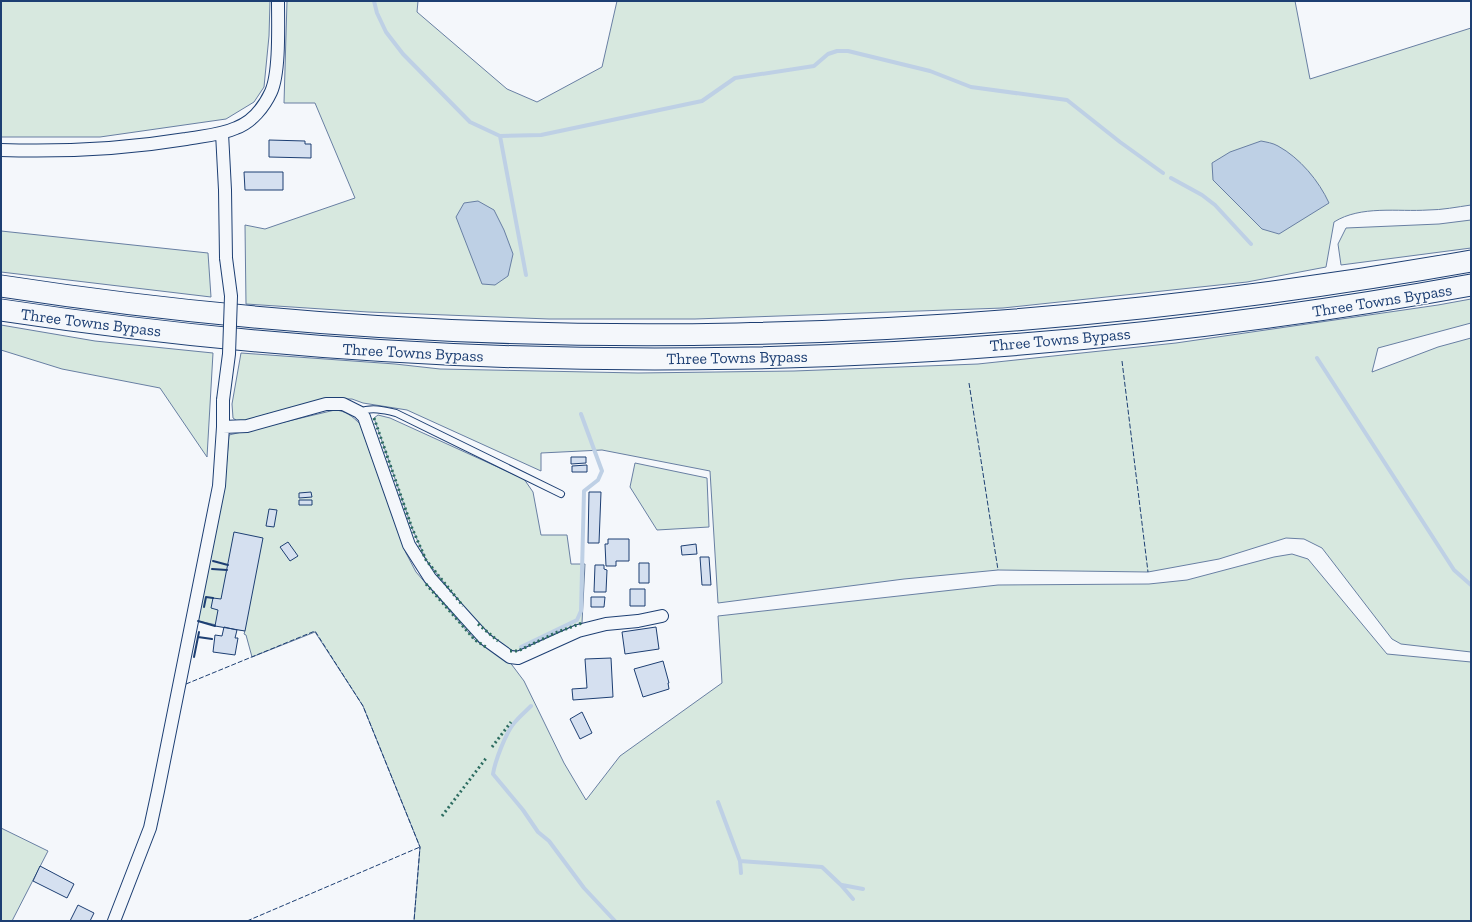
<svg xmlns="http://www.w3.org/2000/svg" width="1472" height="922" viewBox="0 0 1472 922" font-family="'Zilla Slab',serif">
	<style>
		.green { fill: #d7e8df; stroke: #687fa3 }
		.water { fill: #bed0e5; stroke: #687fa3 }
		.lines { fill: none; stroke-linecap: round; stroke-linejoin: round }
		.stream { stroke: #bed0e5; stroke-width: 4 }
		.building { fill: #d5e0f0; stroke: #1d3f73 }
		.service-casing { stroke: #1d3f73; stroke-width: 8 }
		.minor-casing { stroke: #1d3f73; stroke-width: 14 }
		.trunk-casing { stroke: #1d3f73; stroke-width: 23 }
		.service { stroke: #f4f7fb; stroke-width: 6 }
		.minor { stroke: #f4f7fb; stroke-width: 12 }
		.trunk { stroke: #f4f7fb; stroke-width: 21 }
		.minor-bridge-casing { stroke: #1d3f73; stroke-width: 14; stroke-linecap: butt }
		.minor-bridge { stroke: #f4f7fb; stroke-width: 12 }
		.hedge { stroke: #2c6c60; stroke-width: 3; stroke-dasharray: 2 3; stroke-linecap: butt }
		.fence { stroke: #1d3f73; stroke-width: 1; stroke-dasharray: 5 2; stroke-linecap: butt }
		.wall { stroke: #1d3f73; stroke-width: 2 }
		.labels { text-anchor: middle; stroke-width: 3; stroke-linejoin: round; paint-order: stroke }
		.street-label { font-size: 16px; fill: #1d3f73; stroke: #f4f7fb }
	</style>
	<rect width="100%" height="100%" fill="#f4f7fb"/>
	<!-- green -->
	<path class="green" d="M 1,1 L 270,1 L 269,36 L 264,87 L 254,102 L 226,119 L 100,137 L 1,137 Z
		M 287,1 L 418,1 L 417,12 L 507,89 L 537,102 L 602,67 L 617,1 L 1295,1 L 1310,79 L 1471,28 L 1471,205 C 1457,207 1442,210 1428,210 C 1398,212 1361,205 1334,222 L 1326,267 L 1247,282 L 1003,308 L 695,319 L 549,319 L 368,312 L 246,304 L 245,225 L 265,229 L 355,198 L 315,103 L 284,103 Z
		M 1471,220 L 1471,248 L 1341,265 L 1338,244 L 1346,228 L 1439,224 Z
		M 1,231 L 208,253 L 211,297 L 1,272 Z
		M 1471,299 L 1471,323 L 1378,348 L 1372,372 L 1438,347 L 1471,338 L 1471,652 L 1401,644 L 1392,639 L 1322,548 L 1304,539 L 1286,538 L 1219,559 L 1148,572 L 998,570 L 904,579 L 718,603 L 710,471 L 602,450 L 541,453 L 541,471 L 407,410 L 363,403 L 352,399 L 334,399 L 240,423 L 233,418 L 232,404 L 241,353 L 395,364 L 440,369 L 638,373 L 794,371 L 978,364 L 1176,343 L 1438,305 Z
		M 1,325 L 95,341 L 213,353 L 207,457 L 160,388 L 62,369 L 1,350 Z
		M 335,410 C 346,411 352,416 360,424 L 406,553 L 416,572 L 475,640 L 509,661 L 524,681 L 564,763 L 586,800 L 620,756 L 722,683 L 718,616 L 998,585 L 1149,584 L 1187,580 L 1274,557 L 1292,554 L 1308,559 L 1387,654 L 1471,662 L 1471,921 L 414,921 L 420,847 L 363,706 L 315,632 L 252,657 L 246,635 L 244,634 L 245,631 L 198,621 L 225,479 L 229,435 Z
		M 378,415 L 390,418 L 524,479 L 533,492 L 541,535 L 567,535 L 571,564 L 585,564 L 582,623 L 555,633 L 518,651 L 507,650 L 473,619 L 426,560 L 412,528 L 374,418 Z
		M 635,463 L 707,478 L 709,527 L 657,530 L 630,487 Z
		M 1,828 L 48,851 L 12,921 L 1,921 Z"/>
	<!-- water -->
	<path class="water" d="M 1261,141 C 1266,142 1273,143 1278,146 C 1300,158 1319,181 1329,203 L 1279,234 L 1262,229 L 1213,180 L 1212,163 L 1230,152 Z
		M 478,201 L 494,210 L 504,230 L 513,254 L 508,276 L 495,285 L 482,284 L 456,217 L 464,203 Z"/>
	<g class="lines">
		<!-- stream -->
		<path class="stream" d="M 374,1 L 377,13 L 386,32 L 403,54 L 470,122 L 500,136 L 541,135 L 702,101 L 735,78 L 814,66 L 828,54 L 837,51 L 848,51 L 930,71 L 971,87 L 1067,100 L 1120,142 L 1163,173
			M 500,136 L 526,275
			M 1171,178 L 1202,195 L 1215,205 L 1251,244
			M 1317,358 L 1454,570 L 1471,585
			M 521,647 L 577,620 L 581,611 L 584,491 L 598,480 L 602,471 L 581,414
			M 531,706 C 526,711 520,716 515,722 C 506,732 495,761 493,774 L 523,810 L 538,832 L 549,841 L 584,888 L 615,921
			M 718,802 L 740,861 L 741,873
			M 740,861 L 822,867 L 841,885 L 853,899
			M 842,885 L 863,889"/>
	</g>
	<!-- building -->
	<path class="building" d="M 269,140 L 305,141 L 305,144 L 311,144 L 311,158 L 269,157 Z
		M 244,172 L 283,172 L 283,190 L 245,190 Z
		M 571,457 L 586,457 L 586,463 L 571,464 Z
		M 587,465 L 587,472 L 572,472 L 572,466 Z
		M 311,492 L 312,497 L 299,498 L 299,493 Z
		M 589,492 L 601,492 L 599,543 L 588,543 Z
		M 299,500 L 312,500 L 312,505 L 299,505 Z
		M 269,509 L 277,510 L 274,527 L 266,526 Z
		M 234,532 L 263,538 L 245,631 L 215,626 L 218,610 L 211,608 L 213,598 L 221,599 Z
		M 608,539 L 629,539 L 629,561 L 616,561 L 616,566 L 606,566 L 605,544 L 608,544 Z
		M 288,542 L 298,556 L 290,561 L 280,547 Z
		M 696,544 L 697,554 L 682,555 L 681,546 Z
		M 700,557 L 709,557 L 711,585 L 702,585 Z
		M 639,563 L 649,563 L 649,583 L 639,583 Z
		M 595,565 L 604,565 L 604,569 L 607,570 L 606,592 L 594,592 Z
		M 630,589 L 645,589 L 645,606 L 630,606 Z
		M 591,597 L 605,597 L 604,607 L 591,607 Z
		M 224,627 L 237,630 L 235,638 L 238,638 L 235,655 L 213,652 L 215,635 L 222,636 Z
		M 656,627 L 659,649 L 625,654 L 622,632 Z
		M 611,658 L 613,697 L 573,700 L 572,689 L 587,688 L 585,659 Z
		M 663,661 L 669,683 L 668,683 L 669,689 L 643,697 L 634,669 Z
		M 582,712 L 592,733 L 580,739 L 570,719 Z
		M 40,866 L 74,884 L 67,898 L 33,881 Z
		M 78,905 L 94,913 L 90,921 L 70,921 Z"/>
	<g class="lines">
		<!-- service casing -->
		<g class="service-casing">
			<path id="service" d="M 359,412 C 371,407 384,410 396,413 L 561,494"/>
		</g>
		<!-- minor casing -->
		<g class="minor-casing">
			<path id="minor" d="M 222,133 L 225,190 L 226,258
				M 1,150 C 63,152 125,149 186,139 C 202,136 221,135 236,128 C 252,122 264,107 271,92 C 280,72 278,24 278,1
				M 223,400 L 223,427 L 247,426 L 326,404 L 343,404 L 359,412 L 364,417 L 409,545 L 430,578 L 466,618 L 485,639 L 510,657 L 518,658 L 527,654 L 578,631 L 606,624 L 638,621 L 662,616
				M 114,921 L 150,828 L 158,791 L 219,486 L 223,427"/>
		</g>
		<!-- trunk casing -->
		<g class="trunk-casing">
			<path id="trunk" d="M 1,286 C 488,361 987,347 1471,261
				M 1,310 C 488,384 987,373 1471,285"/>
		</g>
		<!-- service -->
		<use href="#service" class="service"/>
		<!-- minor -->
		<use href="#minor" class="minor"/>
		<!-- trunk -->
		<use href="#trunk" class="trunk"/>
		<!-- minor-bridge casing -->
		<g class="minor-bridge-casing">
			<path id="minor-bridge" d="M 223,400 L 229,354 L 231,296 L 226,258"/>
		</g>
		<!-- minor-bridge -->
		<use href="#minor-bridge" class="minor-bridge"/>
		<!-- hedge -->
		<path class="hedge" d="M 374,418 L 412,528 L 426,560 L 463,606
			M 426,584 L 475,640 L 486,647
			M 478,624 L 498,641
			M 510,651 L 518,651 L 555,633 L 582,623
			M 492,747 L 511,722
			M 442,816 L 487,757"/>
		<!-- fence -->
		<path class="fence" d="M 1122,361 L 1148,572
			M 969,383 L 998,570
			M 186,684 L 315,631 L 363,706 L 420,847 L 414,921
			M 247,921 L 420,847"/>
		<!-- wall -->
		<path class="wall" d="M 213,561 L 228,565
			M 212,569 L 227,570
			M 204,607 L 206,597 L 213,598
			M 198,621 L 215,626
			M 198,637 L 212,639
			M 194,657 L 199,632"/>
	</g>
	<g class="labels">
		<!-- street labels -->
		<g class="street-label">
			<text transform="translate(1382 300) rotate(-9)" y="6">Three Towns Bypass</text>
			<text transform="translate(91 322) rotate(7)" y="6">Three Towns Bypass</text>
			<text transform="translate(1060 339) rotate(-5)" y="6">Three Towns Bypass</text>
			<text transform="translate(413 352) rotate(3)" y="6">Three Towns Bypass</text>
			<text transform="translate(737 357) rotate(-1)" y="6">Three Towns Bypass</text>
		</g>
	</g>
	<!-- border -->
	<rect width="1472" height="922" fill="none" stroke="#1d3f73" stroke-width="4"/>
</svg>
